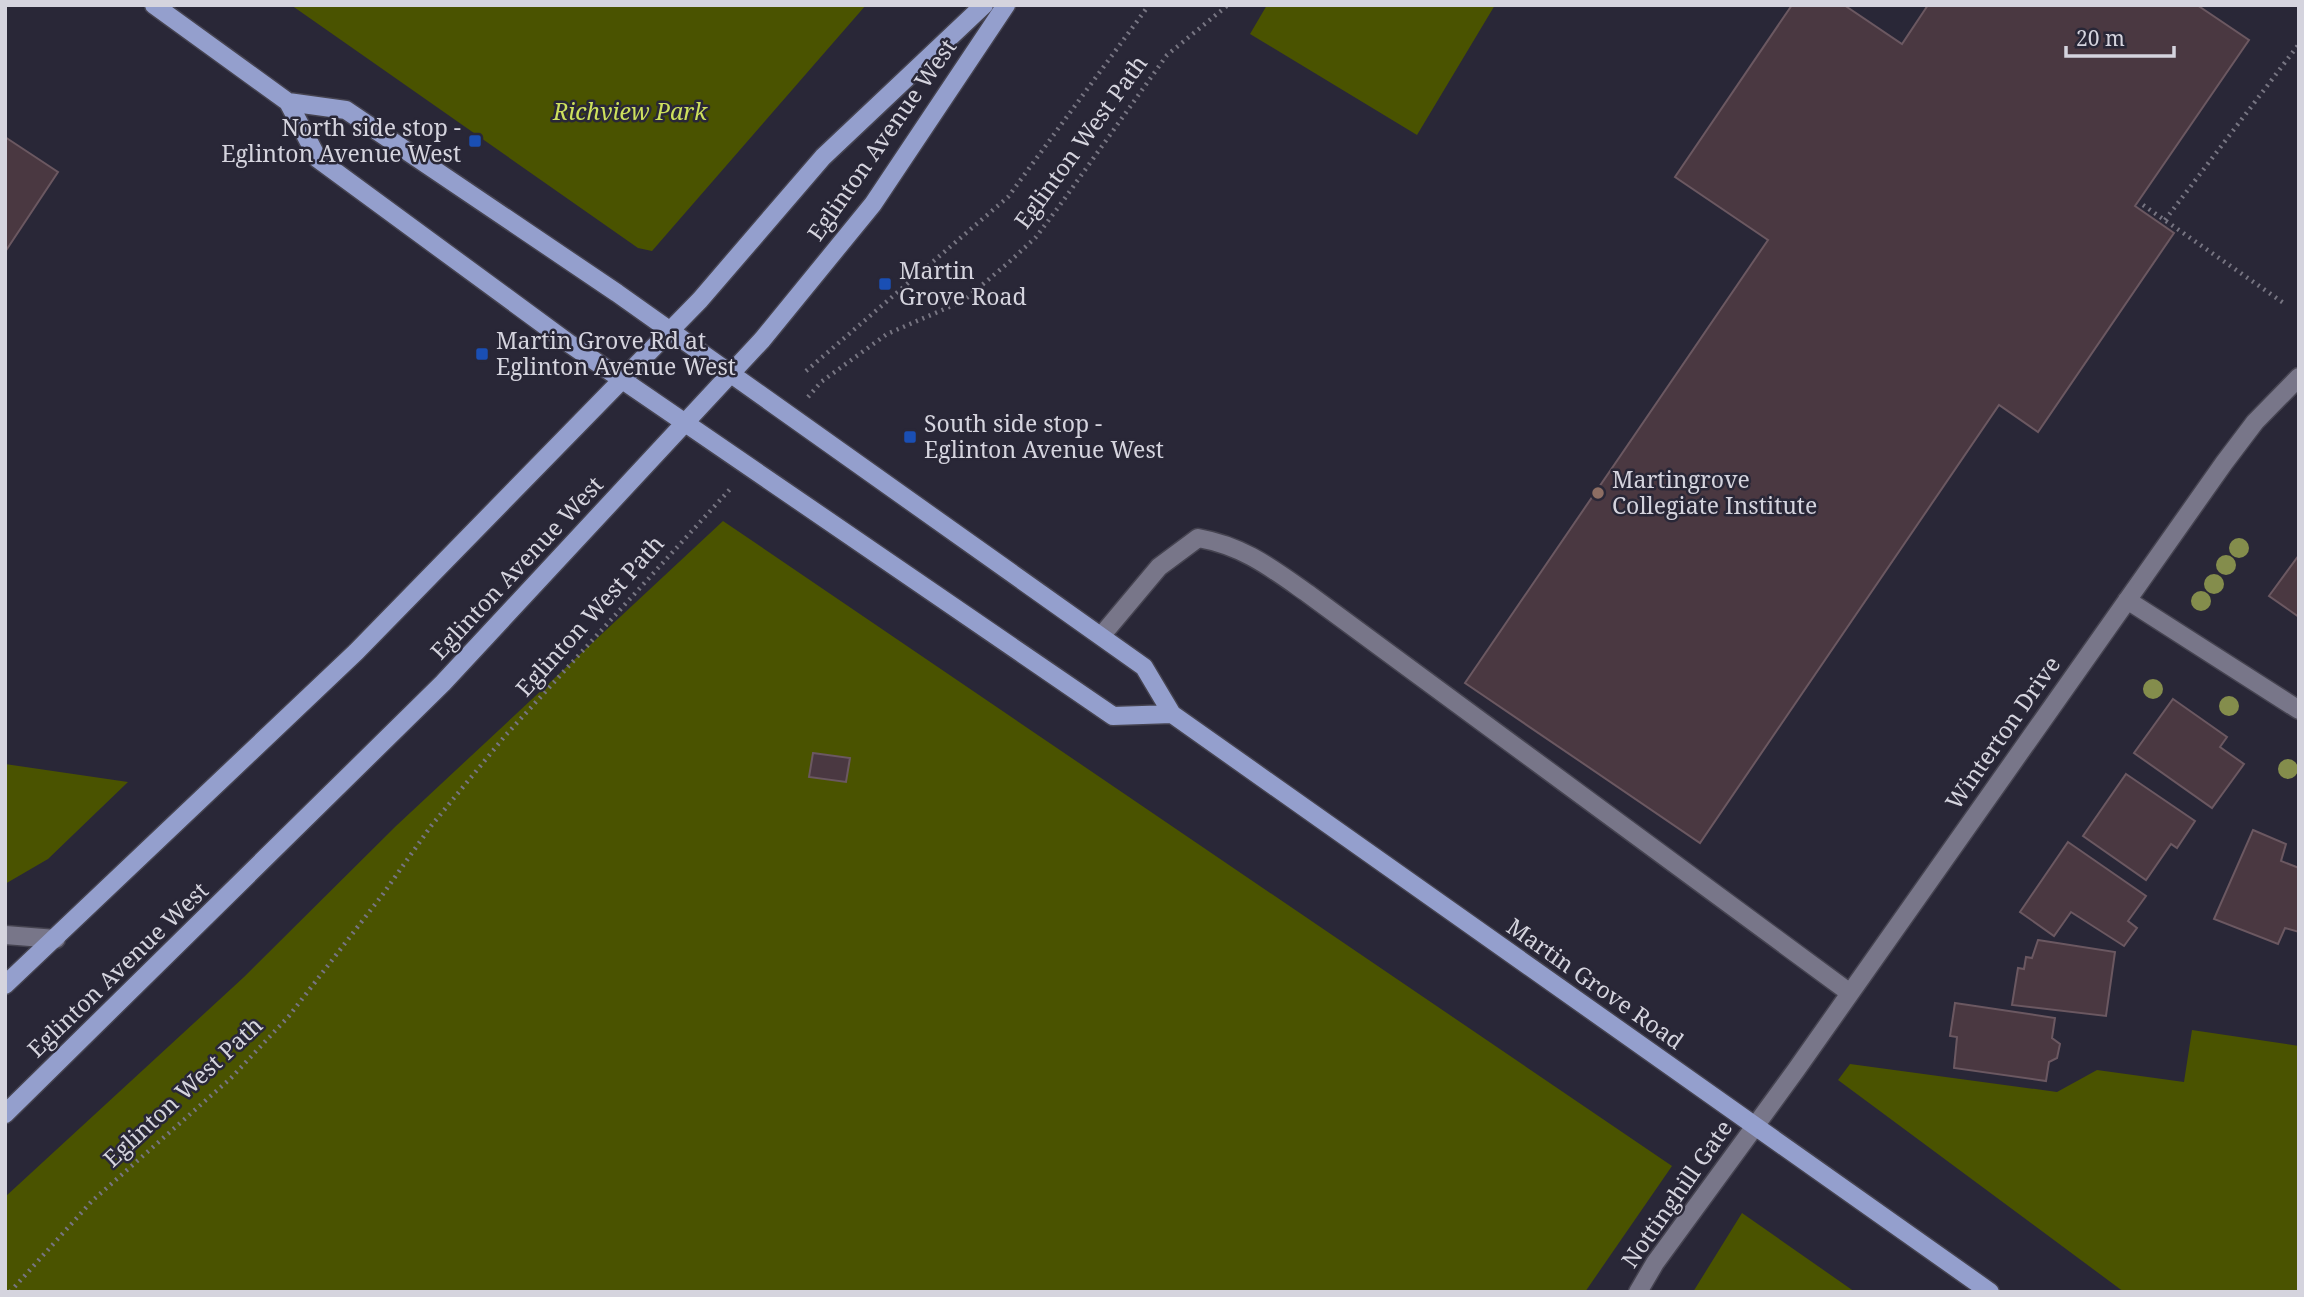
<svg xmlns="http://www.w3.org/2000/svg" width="2304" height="1297" viewBox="0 0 2304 1297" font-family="'Noto Serif',serif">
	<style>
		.green { fill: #4a5300 }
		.building { fill: #4a3841; stroke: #6b5861; stroke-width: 2 }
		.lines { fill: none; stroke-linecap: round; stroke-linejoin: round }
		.minor-casing { stroke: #454350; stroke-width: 21 }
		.major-casing { stroke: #454350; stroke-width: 21 }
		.path { stroke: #777582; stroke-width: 4.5; stroke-dasharray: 2 5; stroke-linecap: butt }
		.minor { stroke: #787689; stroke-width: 18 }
		.major { stroke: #949fcd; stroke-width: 18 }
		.tree { fill: #848d4c }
		.transit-dot { fill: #1a4fb4; stroke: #292737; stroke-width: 2.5 }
		.education-dot { fill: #8d6e63; stroke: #292737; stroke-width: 2.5 }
		.labels { text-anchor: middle; stroke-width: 5; stroke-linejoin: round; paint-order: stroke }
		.park-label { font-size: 23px; font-style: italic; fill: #cee15d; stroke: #292737 }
		.poi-label { font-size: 23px; fill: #d5d4de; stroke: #292737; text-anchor: start }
		.street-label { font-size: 23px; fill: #d5d4de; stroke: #292737 }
	</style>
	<rect width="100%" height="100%" fill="#292737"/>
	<!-- green -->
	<path class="green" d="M 291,5 L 866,5 L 652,251 L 638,248 Z
		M 1267,5 L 1495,5 L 1417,135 L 1250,34 Z
		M 723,521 L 1672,1166 L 1585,1292 L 5,1292 L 5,1197 L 244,977 L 396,826 Z
		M 5,764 L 128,782 L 48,859 L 5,884 Z
		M 2192,1030 L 2299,1046 L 2299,1292 L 2124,1292 L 1838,1080 L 1850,1064 L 2057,1092 L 2097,1070 L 2184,1082 Z
		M 1742,1213 L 1855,1292 L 1693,1292 Z"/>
	<!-- building -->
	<path class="building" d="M 1792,5 L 1844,5 L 1902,44 L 1928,5 L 2197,5 L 2249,40 L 2135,206 L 2174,233 L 2038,432 L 1999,405 L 1700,843 L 1465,683 L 1768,240 L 1675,177 Z
		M 5,137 L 58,172 L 5,252 Z
		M 2299,555 L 2299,617 L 2269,596 Z
		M 2173,699 L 2227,737 L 2220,747 L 2244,764 L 2212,808 L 2134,753 Z
		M 813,753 L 850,758 L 846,782 L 809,777 Z
		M 2126,774 L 2195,821 L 2177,848 L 2171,844 L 2146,880 L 2083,836 Z
		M 2253,830 L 2286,844 L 2281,861 L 2299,868 L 2299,932 L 2285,928 L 2278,944 L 2214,919 Z
		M 2068,842 L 2146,896 L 2128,921 L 2137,928 L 2124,946 L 2071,912 L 2054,936 L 2020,912 Z
		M 2038,940 L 2115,952 L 2106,1016 L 2012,1005 L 2018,968 L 2024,969 L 2026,957 L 2032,958 Z
		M 1955,1003 L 2055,1018 L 2052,1038 L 2060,1044 L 2057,1058 L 2049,1062 L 2046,1081 L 1954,1068 L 1957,1037 L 1950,1036 Z"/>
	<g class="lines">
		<!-- minor casing -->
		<g class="minor-casing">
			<path id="minor" d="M 2127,600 L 2299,710
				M 1102,635 L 1159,567 L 1198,538 C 1243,546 1270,567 1307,593 L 1850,993
				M 5,935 L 56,939
				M 1638,1292 L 1655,1263 L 1796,1070 L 2224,463 L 2255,422 L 2299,377"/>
		</g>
		<!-- major casing -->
		<g class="major-casing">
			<path id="major" d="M 154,5 L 288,102 L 318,159 L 570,344 L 1113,716 L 1172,714
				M 288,102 L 346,110 L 617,293 L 1144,667 L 1172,714 L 1990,1292
				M 5,985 L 356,652 L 700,300 L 823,157 L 984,5
				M 5,1114 L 443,683 L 762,340 L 873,204 L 1006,5"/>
		</g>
		<!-- path -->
		<path class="path" d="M 2143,205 L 2285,304
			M 2165,220 L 2299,44
			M 806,371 L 1008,197 L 1149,5
			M 808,397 L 821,382 L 887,334 L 963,301 L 1008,263 L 1036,237 L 1060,205 L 1167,55 L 1228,5
			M 10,1292 L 92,1201 L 231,1078 L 289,1016 L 383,894 L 431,826 L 505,736 L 732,487"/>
		<!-- minor -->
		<use href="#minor" class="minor"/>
		<!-- major -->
		<use href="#major" class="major"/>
	</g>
	<!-- trees -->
	<g class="tree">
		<circle cx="2239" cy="548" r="10"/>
		<circle cx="2226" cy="565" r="10"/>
		<circle cx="2214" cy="584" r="10"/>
		<circle cx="2201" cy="601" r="10"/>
		<circle cx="2153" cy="689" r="10"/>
		<circle cx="2229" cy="706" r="10"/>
		<circle cx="2288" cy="769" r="10"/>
	</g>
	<!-- markers -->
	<g class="transit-dot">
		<rect x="468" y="134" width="14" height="14" rx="3.5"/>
		<rect x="878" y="277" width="14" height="14" rx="3.5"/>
		<rect x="475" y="347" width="14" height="14" rx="3.5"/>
		<rect x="903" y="430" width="14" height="14" rx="3.5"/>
	</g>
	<circle class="education-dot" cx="1598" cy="493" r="7"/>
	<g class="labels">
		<!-- park labels -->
		<g class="park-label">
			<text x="630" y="120">Richview Park</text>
		</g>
		<!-- poi labels -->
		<g class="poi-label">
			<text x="461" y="136" text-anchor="end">North side stop -<tspan x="461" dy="26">Eglinton Avenue West</tspan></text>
			<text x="899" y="279">Martin<tspan x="899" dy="26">Grove Road</tspan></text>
			<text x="496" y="349">Martin Grove Rd at<tspan x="496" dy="26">Eglinton Avenue West</tspan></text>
			<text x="924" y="432">South side stop -<tspan x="924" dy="26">Eglinton Avenue West</tspan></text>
			<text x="1612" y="488">Martingrove<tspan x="1612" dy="26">Collegiate Institute</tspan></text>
		</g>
		<!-- street labels -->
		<g class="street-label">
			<text transform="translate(882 140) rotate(-55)" y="8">Eglinton Avenue West</text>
			<text transform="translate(1081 142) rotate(-54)" y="8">Eglinton West Path</text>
			<text transform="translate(517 568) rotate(-47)" y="8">Eglinton Avenue West</text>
			<text transform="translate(590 616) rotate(-48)" y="8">Eglinton West Path</text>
			<text transform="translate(2003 733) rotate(-55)" y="8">Winterton Drive</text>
			<text transform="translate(118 970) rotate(-44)" y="8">Eglinton Avenue West</text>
			<text transform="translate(1595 984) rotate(35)" y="8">Martin Grove Road</text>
			<text transform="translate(183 1092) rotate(-43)" y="8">Eglinton West Path</text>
			<text transform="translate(1677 1194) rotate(-55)" y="8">Nottinghill Gate</text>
		</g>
	</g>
	<!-- border -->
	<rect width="2304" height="1297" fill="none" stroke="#d5d4de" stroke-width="14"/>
	<!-- scale -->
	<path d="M2066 46v10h108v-10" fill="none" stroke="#d5d4de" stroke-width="3.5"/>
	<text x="2076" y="46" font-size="21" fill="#d5d4de" stroke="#292737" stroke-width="5" paint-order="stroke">20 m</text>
</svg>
